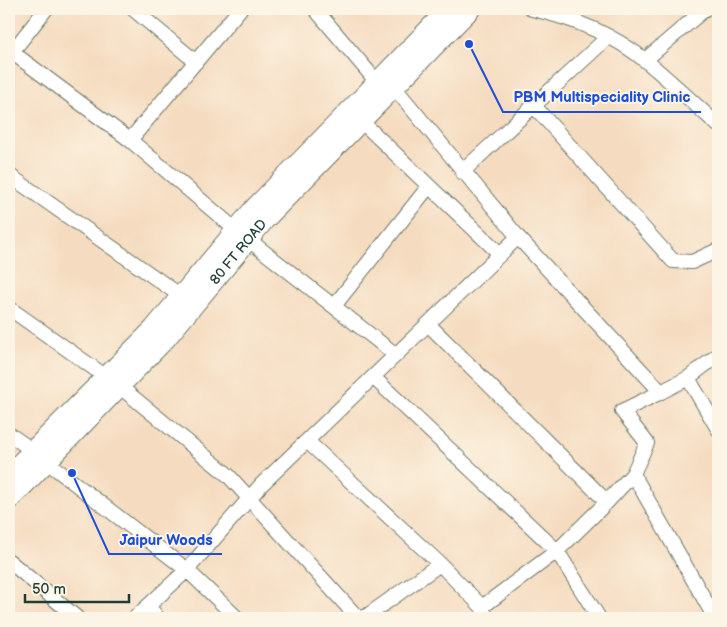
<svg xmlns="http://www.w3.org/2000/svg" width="727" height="627" viewBox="0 0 727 627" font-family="'Balsamiq Sans',sans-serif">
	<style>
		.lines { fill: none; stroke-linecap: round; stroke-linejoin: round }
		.minor-casing { stroke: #6a7565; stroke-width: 16 }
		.secondary-casing { stroke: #6a7565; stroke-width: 22 }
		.minor { stroke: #fff; stroke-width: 14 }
		.secondary { stroke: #fff; stroke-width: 20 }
		.labels { text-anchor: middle; stroke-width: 4; stroke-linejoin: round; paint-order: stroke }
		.street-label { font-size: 14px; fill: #1f3d34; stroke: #fcf5e5 }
		.leader { fill: none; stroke: #1d4ed8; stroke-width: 2 }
		.callout-dot { fill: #1d4ed8; stroke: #fcf5e5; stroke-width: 2 }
		.callout-label { font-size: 15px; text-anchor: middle; font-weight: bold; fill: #1d4ed8; stroke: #fcf5e5; stroke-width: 4; stroke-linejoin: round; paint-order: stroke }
	</style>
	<rect width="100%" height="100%" fill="#fcf5e5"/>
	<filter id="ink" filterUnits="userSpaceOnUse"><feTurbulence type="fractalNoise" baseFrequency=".02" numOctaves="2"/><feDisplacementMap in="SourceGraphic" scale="10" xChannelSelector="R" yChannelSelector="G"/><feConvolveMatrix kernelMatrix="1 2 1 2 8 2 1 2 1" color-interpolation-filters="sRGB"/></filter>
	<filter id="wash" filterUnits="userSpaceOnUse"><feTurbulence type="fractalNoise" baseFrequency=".0096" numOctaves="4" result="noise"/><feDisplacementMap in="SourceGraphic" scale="20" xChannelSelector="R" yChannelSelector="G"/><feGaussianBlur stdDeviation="1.12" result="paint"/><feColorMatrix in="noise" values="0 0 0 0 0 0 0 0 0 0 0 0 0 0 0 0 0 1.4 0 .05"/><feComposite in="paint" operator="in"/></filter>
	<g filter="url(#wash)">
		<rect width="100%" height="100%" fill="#f5dcc0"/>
	</g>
	<g filter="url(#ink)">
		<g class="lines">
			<!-- minor casing -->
			<g class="minor-casing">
				<path id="minor" d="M 133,9 L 196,62
					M 315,9 L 377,82
					M 532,9 C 572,18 614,35 646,61 C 671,81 694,104 718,125
					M 9,50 L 130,140 L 236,230 L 396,355
					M 12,52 L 46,9
					M 645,60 L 705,9
					M 394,87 L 518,237 L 661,392 L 688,378 L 718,355
					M 534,106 L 673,261 L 692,262 L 718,250
					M 361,121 L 500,254
					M 130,140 L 240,9
					M 462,172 L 608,37
					M 9,175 L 181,296
					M 334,306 L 429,186
					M 9,308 L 119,386 L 228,475 L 358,618
					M 428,324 L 607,502
					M 373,377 L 557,551 L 599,618
					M 688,378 L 718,429
					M 9,434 L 32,450
					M 307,441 L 440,564 L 482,607 L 487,618
					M 47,462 L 187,570 L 237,618
					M 633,474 L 715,618
					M 9,561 L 77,618
					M 148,606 L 158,618
					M 482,607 L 557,551 L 607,502 L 633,474 L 647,443 L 622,411 L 661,392
					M 135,618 L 187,570 L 261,485 L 518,237
					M 364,618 L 440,564"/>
			</g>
			<!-- secondary casing -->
			<g class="secondary-casing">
				<g id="secondary">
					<path d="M 9,475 L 154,329 L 254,209 L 449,9"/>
					<path id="s1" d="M 9,500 L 165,339 L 265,219 L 470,9"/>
				</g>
			</g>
			<!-- minor -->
			<use href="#minor" class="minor"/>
			<!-- secondary -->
			<use href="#secondary" class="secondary"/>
		</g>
	</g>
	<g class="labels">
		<!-- street labels -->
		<g class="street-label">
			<text dy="5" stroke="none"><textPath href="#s1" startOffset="338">80 FT ROAD</textPath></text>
		</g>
	</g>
	<!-- callouts -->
	<path class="leader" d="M469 44L503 112H701M72 473L109 554H222"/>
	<g class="callout-dot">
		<circle cx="469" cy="44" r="5"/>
		<circle cx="72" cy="473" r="5"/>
	</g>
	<g class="callout-label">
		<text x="602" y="102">PBM Multispeciality Clinic</text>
		<text x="166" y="545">Jaipur Woods</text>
	</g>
	<!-- margin -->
	<rect width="727" height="627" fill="none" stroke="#fcf5e5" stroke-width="30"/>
	<!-- scale -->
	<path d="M25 594v8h104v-8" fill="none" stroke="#1f3d34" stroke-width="2.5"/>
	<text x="32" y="594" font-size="15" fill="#1f3d34" stroke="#fcf5e5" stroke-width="4" paint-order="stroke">50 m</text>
</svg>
